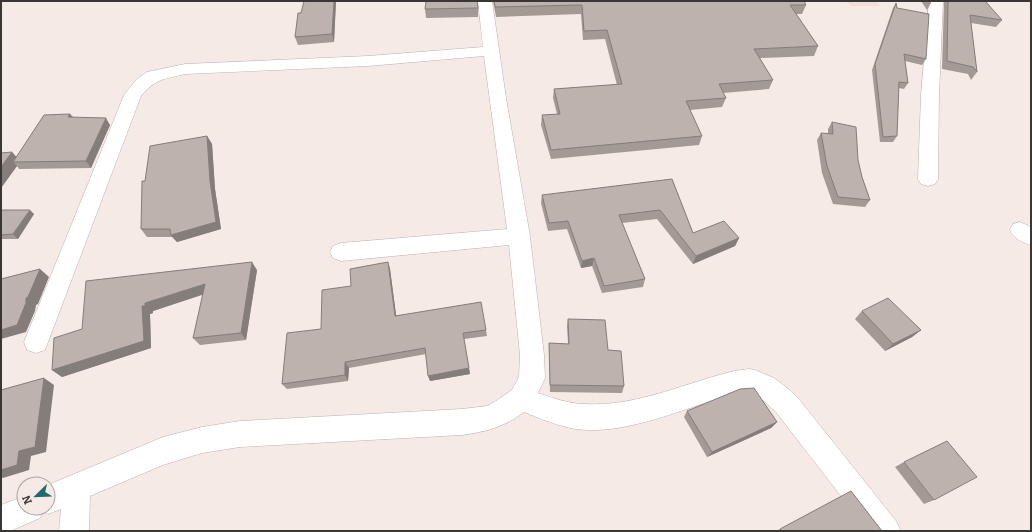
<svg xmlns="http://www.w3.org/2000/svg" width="1032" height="532" viewBox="0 0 1032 532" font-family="Bitter,serif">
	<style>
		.built { fill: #f1ded6 }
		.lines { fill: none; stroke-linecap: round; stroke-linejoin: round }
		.street-casing { stroke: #bdb1ad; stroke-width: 1 }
		.street { fill: #fff; fill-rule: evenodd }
		.wall { fill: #a39995 }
		.shaded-wall { fill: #847d79 }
		.building { fill: #bdb2ad; stroke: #847d79 }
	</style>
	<rect width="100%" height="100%" fill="#f6eae6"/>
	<!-- built -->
	<path class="built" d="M 847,1 L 876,1 L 880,6 L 851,6 Z"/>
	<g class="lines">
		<!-- street casing -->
		<g class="street-casing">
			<path id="street" d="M 478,1 L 492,1 L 506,98 L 530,236 L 544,355 L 545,378 L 538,393 C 553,398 569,404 585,404 C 636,407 685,383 734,371 L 749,369 L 755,370 L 774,378 L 791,391 L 798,398 L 896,521 L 901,531 L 868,531 L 776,412 L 764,401 L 753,393 L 734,394 C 686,407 626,436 576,429 C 558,426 541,419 524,412 C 502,428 488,431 462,435 L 240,447 L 202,453 L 163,465 L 90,496 L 89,531 L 59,531 L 61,509 L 48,514 L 43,512 L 40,518 L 10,531 L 1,531 L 1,505 L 24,496 L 24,508 L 48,508 L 48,485 L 163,437 L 202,427 L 240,421 L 462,409 L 487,406 L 496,401 L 512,390 L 519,377 L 520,355 L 509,245 L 341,261 L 333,258 L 330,252 L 333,246 L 341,243 L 507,229 L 484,56 L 368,66 L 185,74 C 164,79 155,79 141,96 L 45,350 L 36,353 L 27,350 L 24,342 L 124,95 L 137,79 L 147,72 L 185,64 L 368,56 L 483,47 Z
				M 929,1 L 943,1 L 939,95 L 938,179 L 935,184 L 928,186 L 921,184 L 918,179 L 921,95 Z
				M 1020,222 L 1031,227 L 1031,245 C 1022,242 1014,239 1010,230 L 1013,224 Z"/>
		</g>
		<!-- street -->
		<use href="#street" class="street"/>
	</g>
	<!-- wall -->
	<path class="wall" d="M 336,1 L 334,42 L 298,45 L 295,37 L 301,13 Z
		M 493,1 L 804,1 L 806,5 L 802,14 L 796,14 L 818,46 L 814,56 L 760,58 L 773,80 L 769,89 L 723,93 L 726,98 L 722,107 L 690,110 L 702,136 L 699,145 L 551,159 L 541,125 L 542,115 L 557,114 L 553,98 L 554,89 L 617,85 L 605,39 L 583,40 L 581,14 L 496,17 Z
		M 921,1 L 931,1 L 931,3 L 927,10 Z
		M 944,1 L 985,1 L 1002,20 L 996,27 L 971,23 L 977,72 L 971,80 L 968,74 L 942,69 Z
		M 896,3 L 897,8 L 926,59 L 922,65 L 905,61 L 908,83 L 904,89 L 899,88 L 897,136 L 893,142 L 880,142 L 872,70 L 893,8 Z
		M 478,8 L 478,17 L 426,18 L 425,9 Z
		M 70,114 L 73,117 L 110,125 L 91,168 L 19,169 L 17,166 L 1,188 L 1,153 L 12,152 L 16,157 Z
		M 832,122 L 858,160 L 862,177 L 870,200 L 865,207 L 833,204 L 822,173 L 817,140 L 821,133 L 828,134 L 828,129 Z
		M 207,136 L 212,144 L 215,189 L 221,229 L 177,242 L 172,237 L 147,237 L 141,229 L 145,181 Z
		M 672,179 L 693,233 L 739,238 L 735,246 L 693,264 L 657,219 L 622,223 L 645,279 L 643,287 L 602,293 L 592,266 L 581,268 L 567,229 L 548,231 L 541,203 L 542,195 Z
		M 1,210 L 34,214 L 18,239 L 1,239 Z
		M 388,262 L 390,269 L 396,315 L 486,330 L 487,336 L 464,339 L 470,374 L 430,381 L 426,354 L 349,368 L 348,381 L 287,389 L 282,384 L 351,286 Z
		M 257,270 L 246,340 L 200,345 L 193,338 L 203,294 L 153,311 L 153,313 L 150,314 L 151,348 L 62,377 L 52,370 L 82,329 Z
		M 862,311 L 921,330 L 912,337 L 885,351 L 855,319 Z
		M 568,319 L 608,350 L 624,386 L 622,393 L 550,392 L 549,350 L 549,343 L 568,344 L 567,326 Z
		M 687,411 L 777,422 L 771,428 L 707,457 L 684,417 Z
		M 904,462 L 934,500 L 924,504 L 895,467 Z
		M 780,529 L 882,531 L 776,531 Z"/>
	<!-- shaded-wall -->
	<path class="shaded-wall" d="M 334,1 L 336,1 L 334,42 L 332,34 Z
		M 70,114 L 76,121 L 68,117 Z
		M 106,118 L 110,125 L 91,168 L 86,161 Z
		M 207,136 L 212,144 L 215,189 L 221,229 L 177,242 L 171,235 L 210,181 Z
		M 12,152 L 20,161 L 13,162 L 17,166 L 1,188 L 1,167 Z
		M 30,210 L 34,214 L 18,239 L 13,234 Z
		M 739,238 L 735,246 L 693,264 L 696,256 Z
		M 594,258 L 592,266 L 581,268 L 582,261 Z
		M 252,262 L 257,270 L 246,340 L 241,333 Z
		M 388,262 L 390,269 L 397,322 L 395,316 Z
		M 40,269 L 49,277 L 38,304 L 36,305 L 35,311 L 26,332 L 1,339 L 1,330 L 26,298 Z
		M 205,284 L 211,292 L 153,311 L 153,313 L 150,314 L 151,348 L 62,377 L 52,370 L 142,306 L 145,303 Z
		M 921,330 L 912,337 L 885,351 L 893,344 Z
		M 345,362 L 349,368 L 348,381 L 345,375 Z
		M 469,368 L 470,374 L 430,381 L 428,376 Z
		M 44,378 L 54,385 L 46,452 L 31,456 L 29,470 L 3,478 L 1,477 L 1,470 L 19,451 Z
		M 777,422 L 771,428 L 707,457 L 712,452 Z"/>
	<!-- building -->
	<path class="building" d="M 304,1 L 334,1 L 332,34 L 295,37 L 298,13 L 301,13 Z
		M 426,1 L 477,1 L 478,8 L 425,9 Z
		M 494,1 L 804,1 L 806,5 L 790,5 L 818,46 L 754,49 L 773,80 L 719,84 L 726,98 L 686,101 L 702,136 L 551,150 L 542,115 L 560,114 L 554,89 L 622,84 L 607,30 L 584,31 L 582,5 L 495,7 Z
		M 948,1 L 985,1 L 1002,20 L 970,15 L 977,72 L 973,67 L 947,61 Z
		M 896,3 L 897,8 L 929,14 L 926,59 L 904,54 L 908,83 L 899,82 L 897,136 L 883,137 L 875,64 Z
		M 70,114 L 68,117 L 106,118 L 86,161 L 13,162 L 44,115 Z
		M 832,122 L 856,127 L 858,160 L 862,177 L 870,200 L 838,197 L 827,166 L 821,133 L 833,134 Z
		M 207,136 L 210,181 L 216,222 L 171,235 L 170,229 L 141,229 L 142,181 L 145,181 L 150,146 Z
		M 12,152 L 1,167 L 1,153 Z
		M 672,179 L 693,233 L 724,221 L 739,238 L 696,256 L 660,210 L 619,215 L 645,279 L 604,286 L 594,258 L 582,261 L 568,221 L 549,223 L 542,195 Z
		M 1,210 L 30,210 L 13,234 L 1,235 Z
		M 252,262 L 241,333 L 193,338 L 205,284 L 145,303 L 145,306 L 142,306 L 144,341 L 52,370 L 54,338 L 82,329 L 86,281 Z
		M 388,262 L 395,316 L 481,302 L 486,330 L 463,333 L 469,368 L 428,376 L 425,348 L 345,362 L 345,375 L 282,384 L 287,333 L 321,329 L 322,290 L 351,286 L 350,269 Z
		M 40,269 L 28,297 L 26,298 L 26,303 L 17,325 L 1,330 L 1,279 Z
		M 888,298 L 921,330 L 893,344 L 862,311 Z
		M 568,319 L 605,320 L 608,350 L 621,351 L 624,386 L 550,385 L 549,343 L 569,344 Z
		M 44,378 L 35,447 L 19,451 L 17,465 L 1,470 L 1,390 Z
		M 754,388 L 777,422 L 712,452 L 687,411 L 740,389 Z
		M 947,441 L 977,477 L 934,500 L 904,462 Z
		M 851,491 L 882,531 L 782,531 L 780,529 Z"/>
	<!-- border -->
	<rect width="1032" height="532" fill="none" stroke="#3a3634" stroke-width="4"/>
	<!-- north arrow -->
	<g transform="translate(36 496) rotate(247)"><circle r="19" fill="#f6eae6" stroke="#aba29f"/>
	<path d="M0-3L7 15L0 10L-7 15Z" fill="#1f6b6b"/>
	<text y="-6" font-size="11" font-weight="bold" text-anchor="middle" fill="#3a3634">N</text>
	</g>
</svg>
